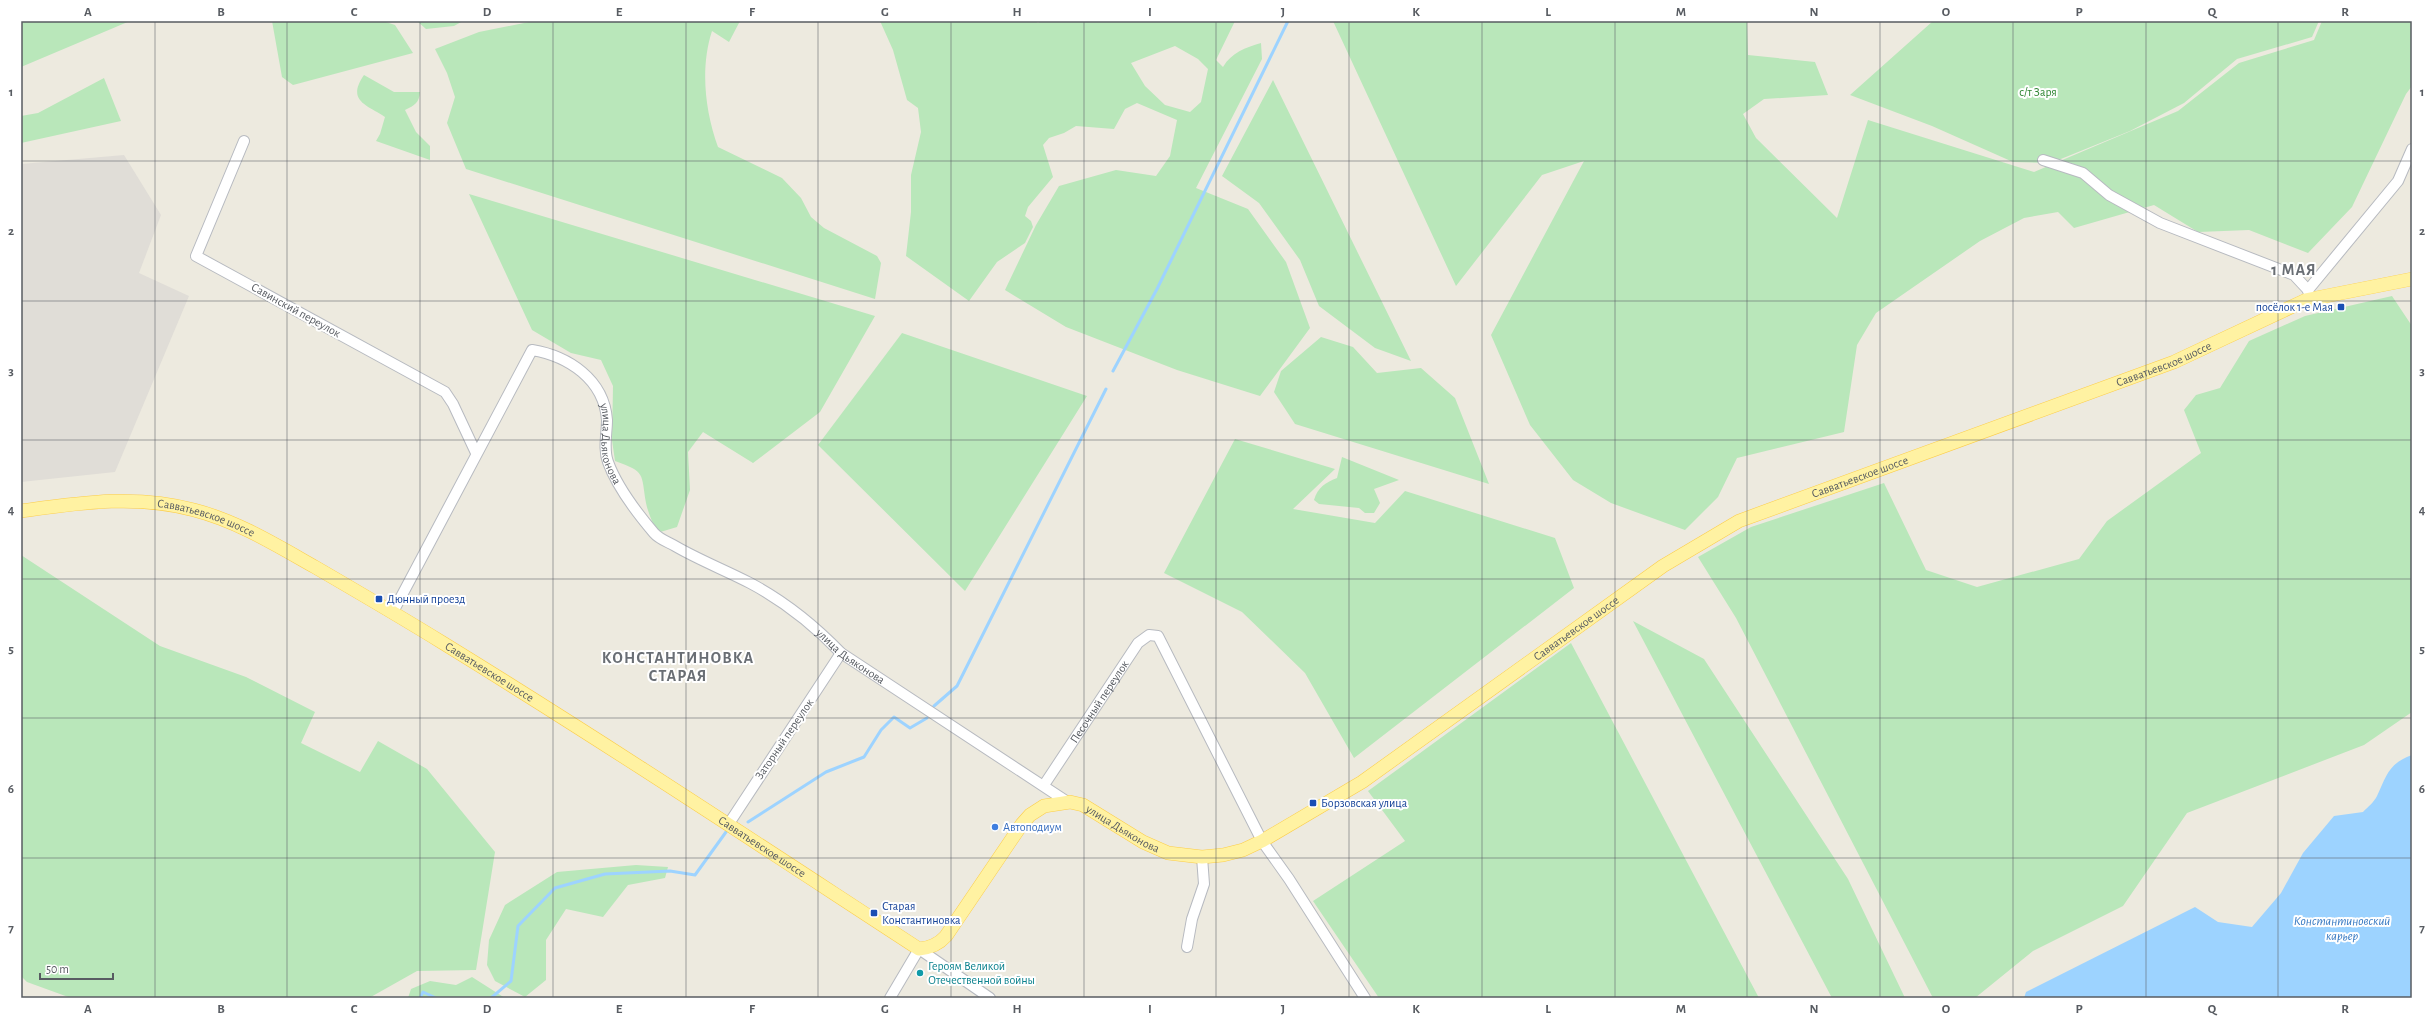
<svg xmlns="http://www.w3.org/2000/svg" width="2433" height="1019" viewBox="0 0 2433 1019" font-family="'Alegreya Sans',sans-serif">
	<style>
		.industrial { fill: #e0ddd7 }
		.green { fill: #b9e7ba; fill-rule: evenodd }
		.water { fill: #9dd3ff }
		.lines { fill: none; stroke-linecap: round; stroke-linejoin: round }
		.stream { stroke: #9dd3ff; stroke-width: 3 }
		.minor-casing { stroke: #b7bac0; stroke-width: 12 }
		.major-casing { stroke: #fccd49; stroke-width: 14 }
		.minor { stroke: #fff; stroke-width: 10 }
		.major { stroke: #fff2a2; stroke-width: 13 }
		.grid { fill: none; stroke: #585c62; stroke-width: 1; stroke-opacity: 0.55 }
		.transit-dot { fill: #1a4fb4; stroke: #fff; stroke-width: 1.5 }
		.shop-dot { fill: #3f7fe0; stroke: #fff; stroke-width: 1.5 }
		.culture-dot { fill: #0f9aa8; stroke: #fff; stroke-width: 1.5 }
		.labels { text-anchor: middle; stroke-width: 4; stroke-linejoin: round; paint-order: stroke }
		.park-label { font-size: 12px; fill: #2e8532; stroke: #fff }
		.transit-label { font-size: 12px; fill: #164399; stroke: #fff; text-anchor: start }
		.street-label { font-size: 12px; fill: #585c62; stroke: #fff }
		.shop-label { font-size: 12px; fill: #366cbe; stroke: #fff; text-anchor: start }
		.culture-label { font-size: 12px; fill: #0d838f; stroke: #fff; text-anchor: start }
		.water-label { font-size: 13px; font-style: italic; fill: #3578c2; stroke: #fff }
		.district-label { font-size: 16px; font-weight: bold; letter-spacing: 1px; fill: #696e74; stroke: #fff }
		.neatline { fill: none; stroke: #585c62; stroke-width: 1.5 }
		.grid-label { font-size: 13px; text-anchor: middle; font-weight: bold; fill: #585c62 }
	</style>
	<rect width="100%" height="100%" fill="#edeadf"/>
	<!-- industrial -->
	<path class="industrial" d="M 124,155 L 161,215 L 139,273 L 189,296 L 115,472 L 21,482 L 21,164 Z"/>
	<!-- green -->
	<path class="green" d="M 21,21 L 130,21 L 21,67 Z
		M 272,21 L 383,21 L 395,25 L 413,53 L 293,85 L 282,77 Z
		M 417,21 L 463,21 L 454,26 L 426,29 Z
		M 534,21 L 740,21 L 729,42 L 712,31 C 700,68 705,111 718,147 L 782,178 L 801,198 L 811,217 L 824,228 L 877,256 L 881,263 L 875,299 L 466,169 L 447,123 L 455,97 L 447,73 L 435,49 L 479,32 Z
		M 880,21 L 1035,21 L 1038,23 L 1041,21 L 1235,21 L 1216,60 L 1223,67 C 1232,52 1245,48 1261,43 L 1262,59 L 1196,188 L 1248,209 L 1286,262 L 1310,328 L 1260,396 L 1177,370 L 1066,327 L 1005,290 L 1036,225 L 1059,186 L 1116,170 L 1156,176 L 1170,156 L 1177,120 L 1137,103 L 1125,109 L 1114,129 L 1076,126 L 1064,133 L 1049,138 L 1043,145 L 1053,177 L 1028,207 L 1025,216 L 1031,221 L 1033,227 L 1025,243 L 997,262 L 969,301 L 906,256 L 911,212 L 911,175 L 921,132 L 918,108 L 907,100 L 893,50 ZM 1175,46 L 1198,59 L 1208,69 L 1201,102 L 1190,112 L 1165,105 L 1145,86 L 1131,63 Z
		M 1333,21 L 1747,21 L 1748,55 L 1815,62 L 1828,95 L 1764,99 L 1743,114 L 1756,138 L 1837,218 L 1868,120 L 2034,172 L 2178,111 L 2239,63 L 2314,40 L 2322,21 L 2412,21 L 2412,86 L 2406,94 L 2352,207 L 2308,253 L 2249,230 L 2198,232 L 2154,205 L 2074,228 L 2058,212 L 2024,218 L 1980,241 L 1876,313 L 1857,345 L 1844,432 L 1737,458 L 1718,497 L 1685,530 L 1611,503 L 1573,480 L 1530,425 L 1491,335 L 1584,161 L 1542,175 L 1456,286 Z
		M 1933,21 L 2319,21 L 2312,37 L 2237,59 L 2184,103 L 2130,131 L 2051,163 L 2013,162 L 1932,126 L 1850,95 Z
		M 364,75 L 394,92 L 420,92 C 419,103 415,105 405,110 L 416,132 L 430,146 L 430,160 L 376,141 L 380,134 L 385,117 C 367,105 346,101 364,75 Z
		M 104,78 L 121,121 L 21,143 L 21,116 L 38,113 Z
		M 1273,80 L 1411,361 L 1375,348 L 1319,306 L 1300,260 L 1259,203 L 1222,176 Z
		M 469,194 L 875,316 L 820,412 L 753,463 L 703,432 L 688,452 L 690,490 L 677,527 L 657,533 C 653,523 648,513 646,503 C 641,473 646,472 615,461 L 612,440 L 613,386 L 601,360 L 571,353 L 532,330 Z
		M 2392,296 L 2412,326 L 2412,712 L 2364,745 L 2187,813 L 2123,906 L 2033,951 L 1975,998 L 1933,998 L 1736,618 L 1698,557 L 1751,527 L 1884,483 L 1926,570 L 1977,587 L 2079,559 L 2107,521 L 2201,453 L 2184,410 L 2196,395 L 2220,388 L 2249,341 L 2305,316 Z
		M 902,333 L 1087,396 L 965,591 L 818,445 Z
		M 1321,337 L 1353,347 L 1377,373 L 1421,368 L 1455,398 L 1489,484 L 1295,424 L 1274,392 L 1281,371 Z
		M 1235,439 L 1335,469 L 1293,509 L 1375,523 L 1405,491 L 1555,538 L 1574,588 L 1354,758 L 1305,673 L 1242,612 L 1164,573 Z
		M 1342,457 L 1399,480 L 1374,489 L 1380,503 L 1374,513 L 1365,513 L 1359,508 L 1319,504 L 1314,500 C 1318,487 1325,483 1337,478 Z
		M 21,555 L 160,646 L 246,677 L 315,712 L 301,743 L 360,772 L 378,741 L 427,769 L 495,852 L 476,970 L 417,971 L 369,998 L 71,998 L 27,982 L 21,976 Z
		M 1633,621 L 1704,659 L 1848,879 L 1905,998 L 1832,998 Z
		M 1571,643 L 1759,998 L 1379,998 L 1313,901 L 1405,841 L 1368,791 Z
		M 636,865 L 668,867 L 665,878 L 628,885 L 603,917 L 566,909 L 546,940 L 546,980 L 525,997 L 495,981 L 487,965 L 489,940 L 505,905 L 557,872 Z
		M 472,977 L 505,998 L 408,998 L 411,989 L 430,981 L 456,985 Z"/>
	<!-- water -->
	<path class="water" d="M 2412,755 L 2412,998 L 2024,998 L 2026,992 L 2195,907 L 2218,922 L 2252,927 L 2281,893 L 2303,853 L 2334,816 L 2363,812 C 2368,807 2374,802 2377,796 C 2387,775 2388,764 2412,755 Z"/>
	<g class="lines">
		<!-- stream -->
		<path class="stream" d="M 1113,371 L 1157,289 L 1288,21
			M 934,706 L 957,686 L 1106,389
			M 748,822 L 826,772 L 864,757 L 881,730 L 894,717 L 910,728 L 927,718
			M 420,998 L 423,992 L 436,998
			M 491,998 L 511,981 L 518,926 L 555,888 L 605,874 L 670,871 L 695,875 L 726,832"/>
		<!-- minor casing -->
		<g class="minor-casing">
			<g id="minor">
				<path d="M 244,141 L 196,256 L 445,392 L 453,404 L 476,453"/>
				<path d="M 2043,160 L 2083,173 L 2109,195 L 2160,223 L 2294,275 L 2308,290"/>
				<path d="M 2309,295 L 2308,290 L 2398,181 L 2412,149"/>
				<path id="s1" d="M 393,612 L 532,350 C 568,356 604,379 607,420 C 607,434 603,449 608,462 C 617,487 637,513 654,533 C 659,539 668,542 675,546 C 699,560 725,570 750,583 C 784,601 815,626 841,653 L 1066,801"/>
				<path id="s2" d="M 1044,785 L 1138,643 L 1149,635 L 1158,636 L 1262,841 L 1289,879 L 1365,998"/>
				<path d="M 728,825 L 841,653"/>
				<path d="M 1187,947 L 1192,919 L 1204,884 L 1202,857"/>
				<path d="M 890,998 L 919,949 L 990,998"/>
			</g>
		</g>
		<!-- major casing -->
		<g class="major-casing">
			<g id="major">
				<path id="s3" d="M 21,511 C 79,503 136,494 194,510 C 237,521 276,545 315,567 C 358,592 401,617 443,643 C 604,742 761,846 919,949 C 930,948 939,944 946,936 L 1022,824 L 1030,815 L 1044,806 L 1070,802 L 1083,805 L 1143,842 L 1168,853 L 1202,857 L 1223,855 L 1243,850 L 1262,841 L 1362,782 L 1663,566 L 1739,521 L 2174,362 L 2306,300 L 2412,279"/>
			</g>
		</g>
		<!-- minor -->
		<use href="#minor" class="minor"/>
		<!-- major -->
		<use href="#major" class="major"/>
	</g>
	<!-- grid -->
	<path class="grid" d="M 155,21 L 155,998M 287,21 L 287,998M 420,21 L 420,998M 553,21 L 553,998M 686,21 L 686,998M 818,21 L 818,998M 951,21 L 951,998M 1084,21 L 1084,998M 1216,21 L 1216,998M 1349,21 L 1349,998M 1482,21 L 1482,998M 1615,21 L 1615,998M 1747,21 L 1747,998M 1880,21 L 1880,998M 2013,21 L 2013,998M 2146,21 L 2146,998M 2278,21 L 2278,998M 21,161 L 2412,161M 21,301 L 2412,301M 21,440 L 2412,440M 21,579 L 2412,579M 21,718 L 2412,718M 21,858 L 2412,858"/>
	<!-- markers -->
	<g class="transit-dot">
		<rect x="2337" y="303" width="8" height="8" rx="2"/>
		<rect x="375" y="595" width="8" height="8" rx="2"/>
		<rect x="1309" y="799" width="8" height="8" rx="2"/>
		<rect x="870" y="909" width="8" height="8" rx="2"/>
	</g>
	<circle class="shop-dot" cx="995" cy="827" r="4"/>
	<circle class="culture-dot" cx="920" cy="973" r="4"/>
	<g class="labels">
		<!-- park labels -->
		<g class="park-label">
			<text x="2038" y="96">с/т Заря</text>
		</g>
		<!-- transit labels -->
		<g class="transit-label">
			<text x="2333" y="311" text-anchor="end">посёлок 1-е Мая</text>
			<text x="387" y="603">Дюнный проезд</text>
			<text x="1321" y="807">Борзовская улица</text>
			<text x="882" y="910">Старая<tspan x="882" dy="14">Константиновка</tspan></text>
		</g>
		<!-- street labels -->
		<g class="street-label">
			<text transform="translate(296 310) rotate(29)" y="4">Савинский переулок</text>
			<text dy="4" stroke="none"><textPath href="#s3" startOffset="2480">Савватьевское шоссе</textPath></text>
			<text dy="4" stroke="none"><textPath href="#s1" startOffset="432">улица Дьяконова</textPath></text>
			<text dy="4" stroke="none"><textPath href="#s3" startOffset="2156">Савватьевское шоссе</textPath></text>
			<text dy="4" stroke="none"><textPath href="#s3" startOffset="188">Савватьевское шоссе</textPath></text>
			<text dy="4" stroke="none"><textPath href="#s3" startOffset="1832">Савватьевское шоссе</textPath></text>
			<text dy="4" stroke="none"><textPath href="#s1" startOffset="768">улица Дьяконова</textPath></text>
			<text dy="4" stroke="none"><textPath href="#s3" startOffset="512">Савватьевское шоссе</textPath></text>
			<text dy="4" stroke="none"><textPath href="#s2" startOffset="100">Песочный переулок</textPath></text>
			<text transform="translate(784 739) rotate(-56)" y="4">Заторный переулок</text>
			<text dy="4" stroke="none"><textPath href="#s3" startOffset="1304">улица Дьяконова</textPath></text>
			<text dy="4" stroke="none"><textPath href="#s3" startOffset="836">Савватьевское шоссе</textPath></text>
		</g>
		<!-- shop labels -->
		<g class="shop-label">
			<text x="1003" y="831">Автоподиум</text>
		</g>
		<!-- culture labels -->
		<g class="culture-label">
			<text x="928" y="970">Героям Великой<tspan x="928" dy="14">Отечественной войны</tspan></text>
		</g>
		<!-- water labels -->
		<g class="water-label">
			<text x="2342" y="925">Константиновский<tspan x="2342" dy="15">карьер</tspan></text>
		</g>
		<!-- district labels -->
		<g class="district-label">
			<text x="2294" y="275">1 МАЯ</text>
			<text x="678" y="663">КОНСТАНТИНОВКА<tspan x="678" dy="18">СТАРАЯ</tspan></text>
		</g>
	</g>
	<!-- border -->
	<rect width="2433" height="1019" fill="none" stroke="#ffffff" stroke-width="44"/>
	<!-- scale -->
	<path d="M40 973v6h73v-6" fill="none" stroke="#585c62" stroke-width="2"/>
	<text x="46" y="973" font-size="12" fill="#585c62" stroke="#ffffff" stroke-width="3" paint-order="stroke">50 m</text>
	<rect x="22" y="22" width="2389" height="975" class="neatline"/>
	<g class="grid-label">
		<text x="88" y="16">A</text>
		<text x="221" y="16">B</text>
		<text x="354" y="16">C</text>
		<text x="487" y="16">D</text>
		<text x="619" y="16">E</text>
		<text x="752" y="16">F</text>
		<text x="885" y="16">G</text>
		<text x="1017" y="16">H</text>
		<text x="1150" y="16">I</text>
		<text x="1283" y="16">J</text>
		<text x="1416" y="16">K</text>
		<text x="1548" y="16">L</text>
		<text x="1681" y="16">M</text>
		<text x="1814" y="16">N</text>
		<text x="1946" y="16">O</text>
		<text x="2079" y="16">P</text>
		<text x="2212" y="16">Q</text>
		<text x="2345" y="16">R</text>
		<text x="11" y="96">1</text>
		<text x="2422" y="96">1</text>
		<text x="11" y="235">2</text>
		<text x="2422" y="235">2</text>
		<text x="11" y="375">3</text>
		<text x="2422" y="375">3</text>
		<text x="11" y="514">4</text>
		<text x="2422" y="514">4</text>
		<text x="11" y="653">5</text>
		<text x="2422" y="653">5</text>
		<text x="11" y="793">6</text>
		<text x="2422" y="793">6</text>
		<text x="11" y="932">7</text>
		<text x="2422" y="932">7</text>
		<text x="88" y="1013">A</text>
		<text x="221" y="1013">B</text>
		<text x="354" y="1013">C</text>
		<text x="487" y="1013">D</text>
		<text x="619" y="1013">E</text>
		<text x="752" y="1013">F</text>
		<text x="885" y="1013">G</text>
		<text x="1017" y="1013">H</text>
		<text x="1150" y="1013">I</text>
		<text x="1283" y="1013">J</text>
		<text x="1416" y="1013">K</text>
		<text x="1548" y="1013">L</text>
		<text x="1681" y="1013">M</text>
		<text x="1814" y="1013">N</text>
		<text x="1946" y="1013">O</text>
		<text x="2079" y="1013">P</text>
		<text x="2212" y="1013">Q</text>
		<text x="2345" y="1013">R</text>
	</g>
</svg>
